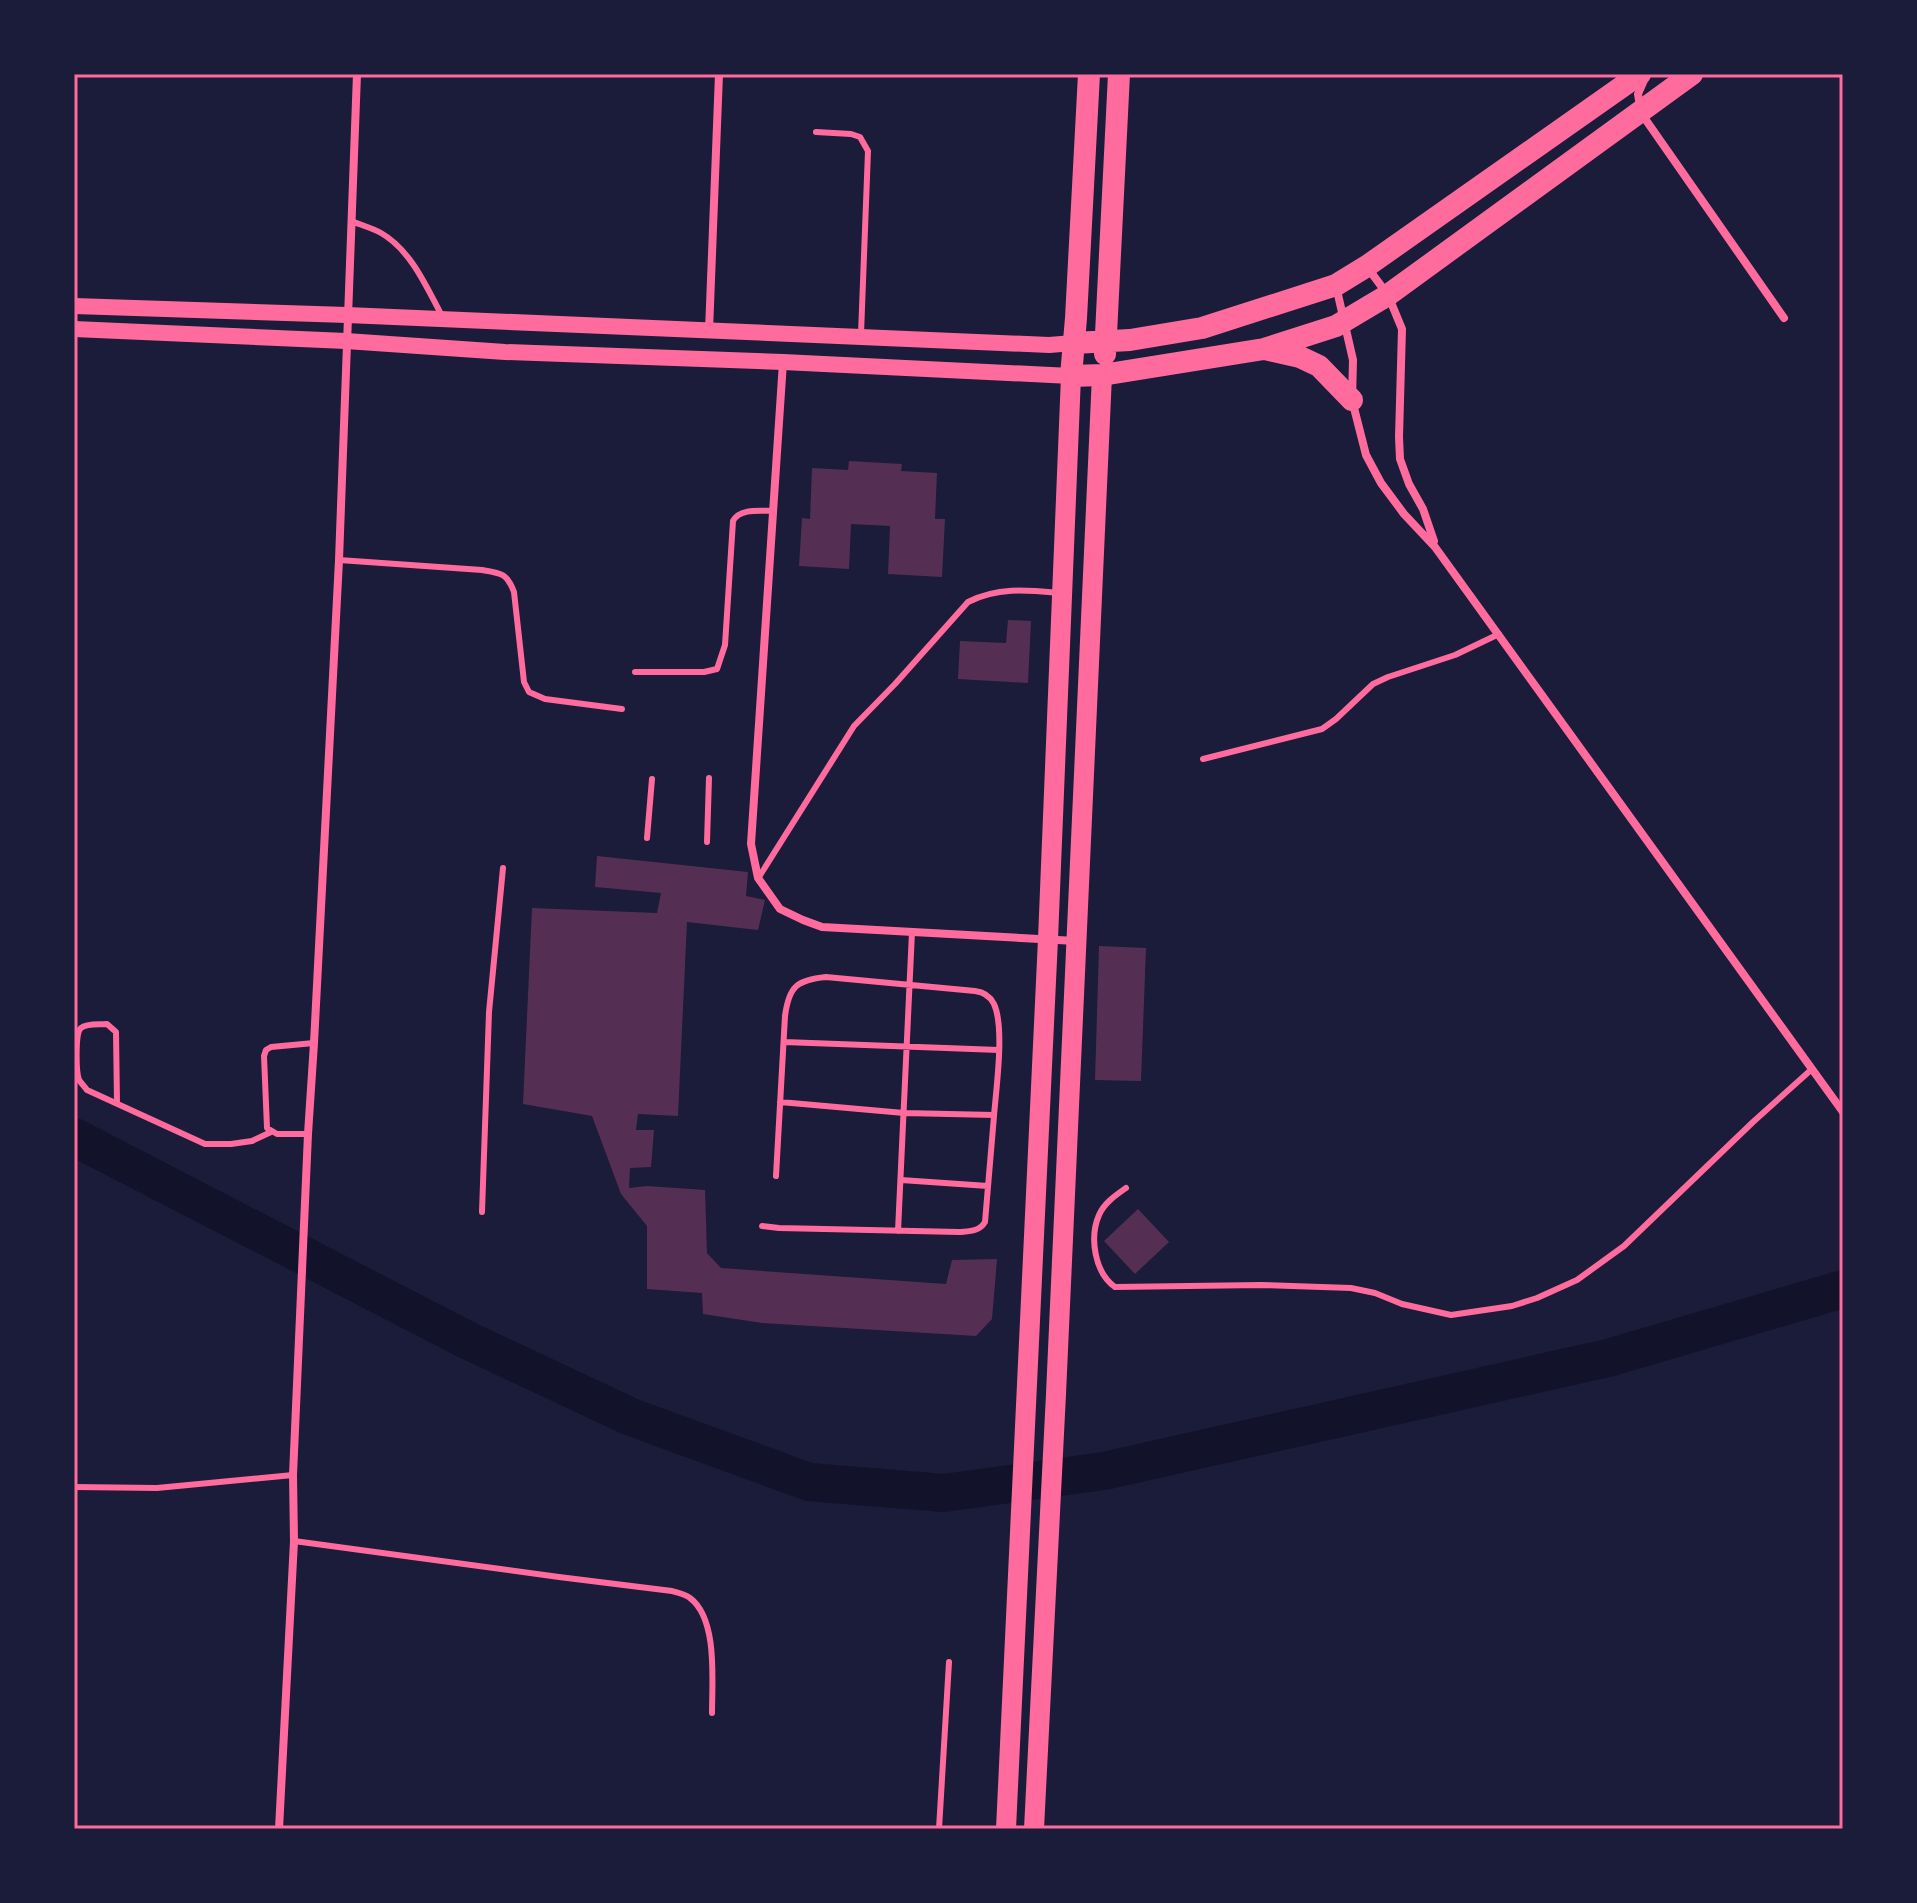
<svg xmlns="http://www.w3.org/2000/svg" width="1917" height="1903" viewBox="0 0 1917 1903" font-family="'Sofia Sans Condensed',sans-serif">
	<style>
		.lines { fill: none; stroke-linecap: round; stroke-linejoin: round }
		.river { stroke: #12122b; stroke-width: 38 }
		.building { fill: #542f53 }
		.service { stroke: #ff6b9d; stroke-width: 6 }
		.minor { stroke: #ff6b9d; stroke-width: 8 }
		.secondary { stroke: #ff6b9d; stroke-width: 16 }
		.primary { stroke: #ff6b9d; stroke-width: 20 }
		.trunk { stroke: #ff6b9d; stroke-width: 22 }
		.neatline { fill: none; stroke: #ff6b9d; stroke-width: 3 }
	</style>
	<rect width="100%" height="100%" fill="#1b1b3a"/>
	<g class="lines">
		<!-- river -->
		<path class="river" d="M 74,1137 L 467,1340 L 631,1417 L 809,1482 L 944,1493 L 1104,1471 L 1608,1358 L 1843,1289"/>
	</g>
	<!-- building -->
	<path class="building" d="M 849,461 L 902,464 L 901,471 L 937,473 L 935,519 L 945,519 L 942,577 L 888,574 L 890,526 L 851,524 L 849,569 L 799,566 L 802,518 L 810,519 L 812,468 L 848,470 Z
		M 1008,620 L 1031,621 L 1028,683 L 958,679 L 960,641 L 1006,643 Z
		M 597,856 L 748,872 L 746,896 L 765,900 L 758,930 L 687,922 L 678,1116 L 638,1114 L 636,1130 L 654,1130 L 651,1167 L 630,1168 L 629,1188 L 647,1186 L 705,1190 L 707,1253 L 721,1268 L 946,1284 L 952,1260 L 997,1259 L 992,1319 L 976,1336 L 762,1323 L 703,1314 L 702,1293 L 647,1289 L 647,1226 L 621,1194 L 592,1116 L 523,1104 L 532,908 L 657,913 L 661,893 L 595,887 Z
		M 1099,946 L 1146,948 L 1141,1081 L 1095,1080 Z
		M 1138,1209 L 1169,1242 L 1135,1274 L 1104,1241 Z"/>
	<g class="lines">
		<!-- service -->
		<path class="service" d="M 816,132 L 851,134 L 860,137 L 868,151 L 861,334
			M 351,221 C 361,225 372,228 381,233 C 411,250 427,288 442,316
			M 339,560 L 482,570 C 501,573 507,573 514,592 L 524,682 L 529,692 L 545,699 L 622,709
			M 635,672 L 704,672 L 717,669 L 725,645 L 733,521 C 740,508 760,511 774,511
			M 1203,759 L 1322,729 L 1336,719 L 1373,684 L 1388,677 L 1455,655 L 1499,634
			M 647,838 L 652,779
			M 707,842 L 709,778
			M 759,877 L 854,726 L 895,684 L 968,602 C 998,587 1026,590 1059,593
			M 784,1042 L 999,1050
			M 780,1102 L 904,1113 L 994,1115
			M 117,1103 L 116,1032 L 107,1024 C 100,1025 87,1023 81,1028 C 75,1033 76,1072 79,1080 C 81,1083 85,1087 87,1090 L 205,1144 L 231,1144 L 252,1141 L 271,1132
			M 308,1134 L 277,1134 L 267,1128 L 264,1056 L 266,1050 L 271,1047 L 314,1043
			M 901,1180 L 988,1186
			M 1126,1188 C 1116,1195 1104,1203 1099,1215 C 1089,1238 1095,1273 1115,1287 L 1261,1285 L 1351,1288 L 1375,1293 L 1402,1304 L 1451,1315 L 1512,1306 L 1537,1298 L 1577,1280 L 1624,1246 L 1753,1122 L 1812,1069
			M 482,1212 L 489,1012 L 503,868
			M 762,1226 L 779,1228 L 959,1232 C 969,1231 979,1232 985,1222 C 988,1187 991,1151 994,1116 C 996,1089 1005,1028 994,1004 C 990,996 984,992 975,991 L 826,977 C 797,980 789,986 785,1016 L 776,1176
			M 898,1231 L 912,932
			M 74,1487 L 157,1488 L 293,1475
			M 294,1541 L 559,1577 L 672,1591 C 678,1593 685,1594 690,1598 C 718,1619 712,1681 712,1713
			M 939,1829 L 949,1662"/>
		<!-- minor -->
		<path class="minor" d="M 1645,78 L 1638,94 L 1641,113 L 1784,318
			M 1367,267 L 1388,295 L 1402,329 L 1399,437 L 1400,459 L 1409,484 L 1423,509 L 1434,541
			M 1336,286 L 1353,360 L 1352,400 L 1366,455 L 1381,483 L 1404,514 L 1435,547 L 1843,1112
			M 709,331 L 719,74
			M 783,362 L 751,844 L 758,878 L 780,909 L 803,920 L 822,927 L 1076,941
			M 279,1829 L 294,1541 L 293,1475 L 308,1134 L 314,1043 L 339,560 L 357,74"/>
		<!-- secondary -->
		<path class="secondary" d="M 74,306 L 347,315 L 1049,345 L 1074,343
			M 74,329 L 346,341 L 505,352 L 783,362 L 1071,376"/>
		<!-- primary -->
		<path class="primary" d="M 1006,1829 L 1048,939 L 1071,376
			M 1034,1829 L 1056,1394 L 1102,375"/>
		<!-- trunk -->
		<path class="trunk" d="M 1089,74 L 1076,318 L 1071,376 L 1102,375 L 1264,349 L 1336,326 L 1388,295 L 1692,74
			M 1074,343 L 1130,340 L 1202,328 L 1336,285 L 1367,266 L 1640,74
			M 1265,349 L 1300,357 L 1319,366 L 1352,400
			M 1105,354 L 1119,74"/>
	</g>
	<!-- border -->
	<rect width="1917" height="1903" fill="none" stroke="#1b1b3a" stroke-width="152"/>
	<rect x="76" y="76" width="1765" height="1751" class="neatline"/>
</svg>
